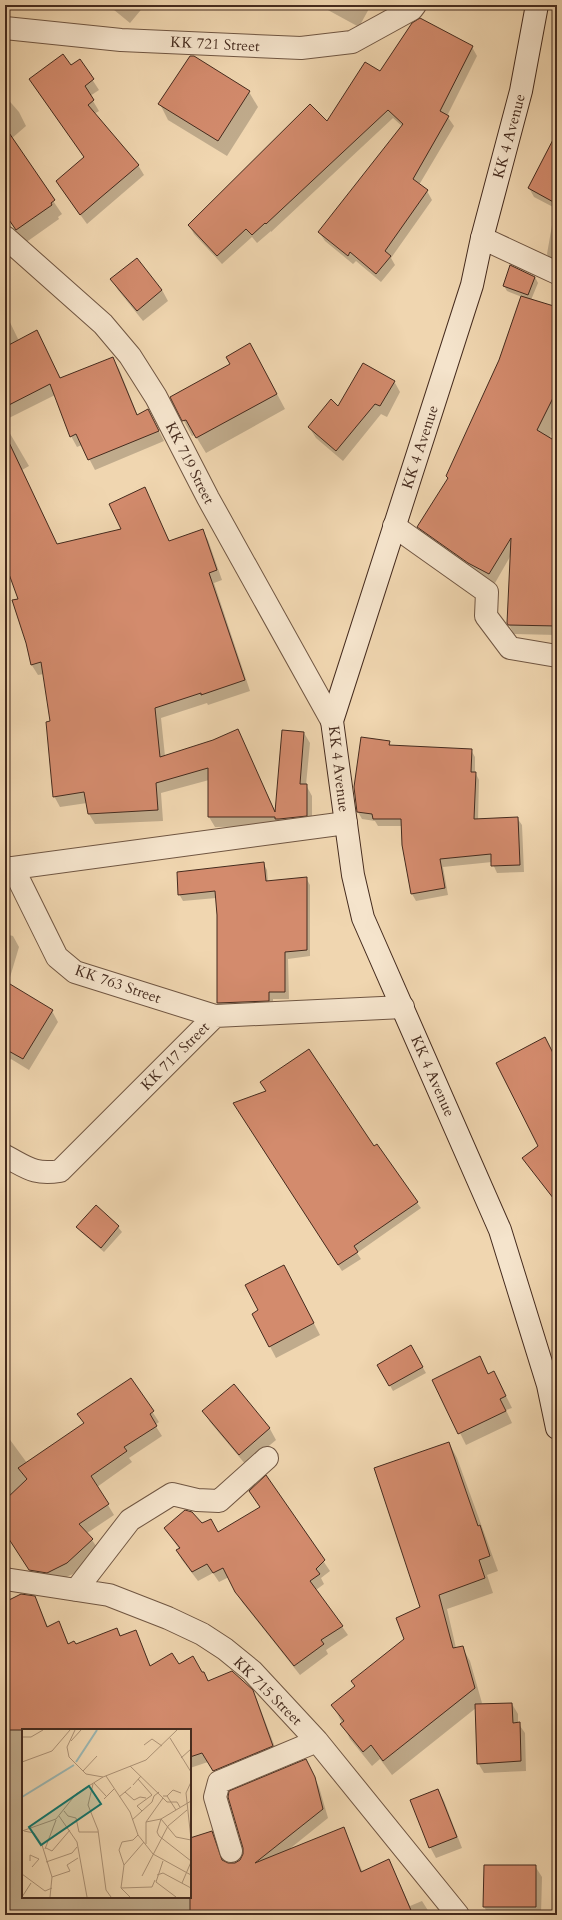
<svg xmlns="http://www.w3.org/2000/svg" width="562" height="1920" viewBox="0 0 562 1920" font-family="Cardo,serif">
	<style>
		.shadow { fill: #0003 }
		.building { fill: #d38b6d; stroke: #452b1e }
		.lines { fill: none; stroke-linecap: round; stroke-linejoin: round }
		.street-casing { stroke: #705642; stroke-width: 24 }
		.secondary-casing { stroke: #452b1e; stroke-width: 24 }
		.street { stroke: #f5e4cc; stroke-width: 22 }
		.secondary { stroke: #f5e4cc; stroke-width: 22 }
		.labels { text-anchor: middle; stroke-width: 3.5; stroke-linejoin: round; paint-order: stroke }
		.street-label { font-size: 15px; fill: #452b1e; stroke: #f5e4cc }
		.inset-river { fill: none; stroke: #9cb7b3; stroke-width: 2 }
		.inset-road { fill: none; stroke: #ac9276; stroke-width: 1 }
		.view { fill: #0f766e; fill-opacity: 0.15; stroke: #0f766e; stroke-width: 2 }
		.inset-edge { fill: none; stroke: #452b1e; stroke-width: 2 }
	</style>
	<rect width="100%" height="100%" fill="#f0d6b0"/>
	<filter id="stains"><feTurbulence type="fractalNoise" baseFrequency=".005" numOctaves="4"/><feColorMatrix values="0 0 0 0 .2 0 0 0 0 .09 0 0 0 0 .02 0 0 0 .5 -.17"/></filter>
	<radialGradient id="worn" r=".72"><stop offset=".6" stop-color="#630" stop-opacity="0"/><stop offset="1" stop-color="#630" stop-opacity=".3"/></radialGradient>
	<!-- shadow -->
	<path class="shadow" d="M 108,5 L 145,5 L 130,23 Z
		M 323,5 L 371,5 L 359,27 L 326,9 Z
		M 557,26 L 557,44 L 554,38 Z
		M 472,47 L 477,56 L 447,116 L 454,126 L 419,185 L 427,191 L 432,200 L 391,258 L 395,265 L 381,282 L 356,261 L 353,264 L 325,241 L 319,232 L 403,127 L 393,118 L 271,232 L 271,231 L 257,243 L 252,237 L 222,264 L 194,234 L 189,225 L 327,123 L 380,72 Z
		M 80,61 L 99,90 L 90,96 L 99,111 L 94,114 L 138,165 L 144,175 L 87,224 L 63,191 L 85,158 L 30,80 L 71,67 Z
		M 249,92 L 258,107 L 227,156 L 168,120 L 160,104 Z
		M 5,96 L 19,112 L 26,126 L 11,139 L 62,214 L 58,217 L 59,219 L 25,243 L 5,215 Z
		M 557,132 L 557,265 L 552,263 L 547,254 L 555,208 L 534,197 L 529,188 Z
		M 535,277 L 538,283 L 531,300 L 557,310 L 557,424 L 553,423 L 549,444 L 557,446 L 557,635 L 514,634 L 508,623 L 511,555 L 495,583 L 474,572 L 423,536 L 418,527 L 449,479 L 500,361 L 522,297 L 507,291 L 504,286 Z
		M 112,279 L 162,290 L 168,301 L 143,321 L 118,290 Z
		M 5,312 L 19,341 L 42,342 L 61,379 L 113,359 L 119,369 L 138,416 L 154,421 L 164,441 L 95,470 L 82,445 L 77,447 L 71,436 L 55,395 L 5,420 Z
		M 259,360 L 285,409 L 206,453 L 195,435 L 192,436 L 171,397 Z
		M 394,381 L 400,392 L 387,417 L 381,414 L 343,461 L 316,438 L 309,427 L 339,408 Z
		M 5,425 L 29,466 L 22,470 L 57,545 L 122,530 L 144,489 L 170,542 L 202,530 L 208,540 L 222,580 L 214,583 L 250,691 L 208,705 L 207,703 L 161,718 L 165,756 L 213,741 L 237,730 L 276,813 L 304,733 L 310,743 L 306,785 L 312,796 L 312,826 L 215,827 L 209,817 L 209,780 L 161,793 L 163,821 L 95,824 L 89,814 L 87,803 L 60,807 L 54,796 L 52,722 L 44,674 L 38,675 L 31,664 L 15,584 L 5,560 Z
		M 5,626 L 7,630 L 5,640 Z
		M 389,742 L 391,746 L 471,750 L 475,757 L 475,772 L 479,780 L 478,820 L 517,818 L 522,825 L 524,872 L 497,873 L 492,862 L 443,867 L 448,895 L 416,901 L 412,894 L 403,845 L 402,826 L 378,826 L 375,821 L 362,819 L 358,812 Z
		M 557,785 L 557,830 L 554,824 Z
		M 263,863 L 267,870 L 268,882 L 306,878 L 310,885 L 310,956 L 288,959 L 289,999 L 273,999 L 273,1008 L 222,1010 L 218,1003 L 218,915 L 216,898 L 183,901 L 179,894 Z
		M 5,934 L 13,936 L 19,947 L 8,984 L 52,1011 L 58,1022 L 29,1070 L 11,1059 L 5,1067 Z
		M 557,1049 L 557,1203 L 524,1159 L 539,1146 L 552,1051 Z
		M 238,1109 L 374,1147 L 421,1208 L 357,1253 L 361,1259 L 342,1271 Z
		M 78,1227 L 118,1227 L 122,1232 L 104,1252 L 81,1232 Z
		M 290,1277 L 320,1335 L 276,1358 L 253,1314 L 259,1311 Z
		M 411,1347 L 426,1373 L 393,1391 L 379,1366 Z
		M 480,1358 L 489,1375 L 494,1373 L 500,1384 L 512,1408 L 506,1410 L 512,1423 L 466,1445 L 434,1381 Z
		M 131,1379 L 159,1422 L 155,1425 L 162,1436 L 129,1458 L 132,1462 L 97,1487 L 114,1515 L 87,1533 L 99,1550 L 73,1574 L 53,1583 L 36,1580 L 5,1532 L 5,1440 L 8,1437 L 27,1463 L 84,1424 L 79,1414 Z
		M 234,1386 L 270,1429 L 276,1440 L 246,1465 L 210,1422 L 204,1411 Z
		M 449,1443 L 457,1458 L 498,1571 L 487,1575 L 493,1593 L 447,1609 L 456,1648 L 462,1647 L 470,1661 L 482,1703 L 480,1705 L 512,1704 L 518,1714 L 518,1723 L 525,1733 L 526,1771 L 484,1773 L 478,1763 L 476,1708 L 392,1775 L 380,1759 L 372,1766 L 350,1739 L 333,1705 L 356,1687 L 352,1681 L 406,1639 L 422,1608 Z
		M 266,1477 L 330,1571 L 321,1578 L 324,1584 L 316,1590 L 348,1635 L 326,1650 L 328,1654 L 300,1675 L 242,1602 L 229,1577 L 219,1582 L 213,1573 L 198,1581 L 182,1560 L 177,1551 L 180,1550 L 165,1529 L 202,1524 L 218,1533 L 261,1508 L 250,1491 Z
		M 35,1597 L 48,1627 L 59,1623 L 69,1645 L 75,1645 L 117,1629 L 121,1636 L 136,1631 L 151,1667 L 179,1666 L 204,1673 L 209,1682 L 252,1691 L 257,1700 L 278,1755 L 219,1780 L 208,1762 L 190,1768 L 190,1730 L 23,1730 L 23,1897 L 190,1897 L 190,1839 L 212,1832 L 224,1862 L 228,1864 L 235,1864 L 241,1860 L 306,1760 L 319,1787 L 328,1818 L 287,1851 L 344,1828 L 363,1873 L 389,1860 L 410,1906 L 422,1901 L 429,1912 L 436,1910 L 439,1915 L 5,1915 L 5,1603 Z
		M 438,1790 L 444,1801 L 462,1848 L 436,1858 L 430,1847 Z
		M 535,1866 L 542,1877 L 541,1915 L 489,1915 L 484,1907 Z"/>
	<!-- building -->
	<path class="building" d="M 420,18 L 473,46 L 440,111 L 449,116 L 413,179 L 428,190 L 385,251 L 391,256 L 376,274 L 350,252 L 348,256 L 318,232 L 403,124 L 388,110 L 266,224 L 265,223 L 252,235 L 246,229 L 217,256 L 188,225 L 310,104 L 327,121 L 365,62 L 380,71 L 412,23 Z
		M 63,54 L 71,65 L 80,59 L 94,79 L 85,86 L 94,100 L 88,105 L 139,165 L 80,215 L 56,181 L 84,157 L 29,79 Z
		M 190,56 L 194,56 L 250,91 L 218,141 L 158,104 Z
		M 5,127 L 55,200 L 51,203 L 52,205 L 16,230 L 5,214 Z
		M 557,132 L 557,204 L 528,188 Z
		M 137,258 L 162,290 L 137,311 L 110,279 Z
		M 510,265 L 535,277 L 528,295 L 503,286 Z
		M 521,296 L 557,307 L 557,390 L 537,430 L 557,442 L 557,626 L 508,625 L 507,623 L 511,538 L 489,574 L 468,563 L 417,527 L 448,478 L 446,476 L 499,360 Z
		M 37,330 L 60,378 L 113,357 L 137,415 L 148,409 L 159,431 L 88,460 L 76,434 L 70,437 L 50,384 L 5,407 L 5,347 Z
		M 250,343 L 277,394 L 196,438 L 186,420 L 182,421 L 170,397 L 230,364 L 226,357 Z
		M 363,363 L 395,381 L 380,406 L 375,404 L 336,451 L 308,427 L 331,399 L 338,406 Z
		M 5,434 L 57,544 L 121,529 L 109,504 L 145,487 L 169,541 L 203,529 L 217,570 L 209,573 L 245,680 L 201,695 L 201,693 L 155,708 L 160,757 L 213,740 L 238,729 L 275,812 L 282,730 L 304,732 L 300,784 L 307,784 L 307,816 L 279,819 L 275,819 L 275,817 L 208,817 L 208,768 L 156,783 L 158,810 L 88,814 L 84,792 L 53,797 L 46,722 L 50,721 L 41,662 L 31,665 L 26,643 L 12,600 L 18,599 L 5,563 Z
		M 361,737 L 390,741 L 389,745 L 472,749 L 471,772 L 476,772 L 474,819 L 518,817 L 520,865 L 491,866 L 491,854 L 440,859 L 445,888 L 411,894 L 402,845 L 401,819 L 373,819 L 372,814 L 357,812 L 354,787 Z
		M 264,862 L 266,881 L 307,877 L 307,950 L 285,952 L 285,992 L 269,992 L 269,1001 L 217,1003 L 217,915 L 215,891 L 178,895 L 177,872 Z
		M 5,981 L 53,1010 L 23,1059 L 5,1049 Z
		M 545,1037 L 557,1061 L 557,1203 L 522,1158 L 538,1146 L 496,1063 Z
		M 309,1049 L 374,1146 L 377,1144 L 418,1202 L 354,1246 L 358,1252 L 338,1265 L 233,1103 L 266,1091 L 260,1082 Z
		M 96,1205 L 119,1226 L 101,1248 L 76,1227 Z
		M 284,1265 L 314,1323 L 269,1347 L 252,1314 L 258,1310 L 245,1285 Z
		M 411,1345 L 423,1367 L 389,1386 L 377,1365 Z
		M 480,1356 L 488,1374 L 494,1371 L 506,1396 L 500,1399 L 506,1411 L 458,1434 L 432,1380 Z
		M 131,1378 L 154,1411 L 150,1414 L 157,1426 L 124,1447 L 127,1451 L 91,1476 L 109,1504 L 79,1524 L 93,1539 L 67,1563 L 47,1573 L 29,1570 L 5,1533 L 5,1500 L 27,1479 L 18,1468 L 84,1423 L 77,1414 Z
		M 234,1384 L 270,1428 L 239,1455 L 202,1411 Z
		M 449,1442 L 478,1526 L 480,1525 L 490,1556 L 479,1560 L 485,1578 L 439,1595 L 453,1648 L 463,1646 L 475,1688 L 383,1761 L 371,1745 L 363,1752 L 340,1724 L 344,1721 L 331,1705 L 355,1686 L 351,1681 L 404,1639 L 396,1618 L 420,1607 L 374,1468 Z
		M 266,1475 L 325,1560 L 316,1569 L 320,1574 L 310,1581 L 343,1626 L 321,1640 L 324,1644 L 294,1666 L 235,1592 L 223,1568 L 213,1573 L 207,1564 L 192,1572 L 176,1550 L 180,1548 L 164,1528 L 185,1510 L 192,1512 L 202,1523 L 211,1519 L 218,1532 L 260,1507 L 249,1491 Z
		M 21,1594 L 35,1596 L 47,1627 L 59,1621 L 68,1644 L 74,1641 L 76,1644 L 117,1628 L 120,1636 L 136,1630 L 150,1666 L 172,1653 L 179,1664 L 193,1656 L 202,1672 L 204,1672 L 208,1681 L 232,1671 L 253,1690 L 273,1746 L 213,1771 L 202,1753 L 190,1757 L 190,1730 L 5,1730 L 5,1602 Z
		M 512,1703 L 513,1723 L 520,1722 L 521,1761 L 477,1764 L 475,1704 Z
		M 306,1759 L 315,1777 L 323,1809 L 255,1863 L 344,1827 L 361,1872 L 389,1859 L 413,1915 L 190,1915 L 190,1838 L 212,1831 L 222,1860 L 228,1863 L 235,1863 L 240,1860 L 243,1854 L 243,1848 L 228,1797 L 229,1791 Z
		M 438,1789 L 457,1837 L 429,1848 L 410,1800 Z
		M 484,1865 L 536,1865 L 536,1907 L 483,1907 Z"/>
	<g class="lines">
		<!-- street casing -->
		<g class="street-casing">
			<path id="street" d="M 5,28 L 121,40 L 301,48 L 352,42 L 412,9 L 415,5
				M 5,237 L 103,324 L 130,356 L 156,397 L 208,498 L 332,721
				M 482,238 L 557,273
				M 394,526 L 487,592 L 486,616 L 510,648 L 557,656
				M 5,868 L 13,868 L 346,823
				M 13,868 L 57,957 L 75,972 L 215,1016
				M 5,1156 C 28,1168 34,1175 60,1171 L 215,1016 L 403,1007
				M 5,1579 L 109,1595 L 168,1618 L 202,1634 L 225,1649 L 252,1671 L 317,1741 L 458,1915
				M 76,1590 L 130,1520 L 172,1494 L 197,1500 L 219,1501 L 267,1458
				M 231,1851 L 215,1797 L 219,1782 L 317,1741"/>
		</g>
		<!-- secondary casing -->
		<g class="secondary-casing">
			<path id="secondary" d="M 537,5 L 521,91 L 482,238 L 472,285 L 332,721 L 353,875 L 363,918 L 500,1230 L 548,1385 L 557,1428"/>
		</g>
		<!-- street -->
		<use href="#street" class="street"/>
		<!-- secondary -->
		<use href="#secondary" class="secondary"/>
	</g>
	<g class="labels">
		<!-- street labels -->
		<g class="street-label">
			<text transform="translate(215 44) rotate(3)" y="5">KK 721 Street</text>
			<text transform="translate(509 136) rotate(-75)" y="5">KK 4 Avenue</text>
			<text transform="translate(420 447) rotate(-72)" y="5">KK 4 Avenue</text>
			<text transform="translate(190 463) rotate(63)" y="5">KK 719 Street</text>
			<text transform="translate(339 769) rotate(83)" y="5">KK 4 Avenue</text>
			<text transform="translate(118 984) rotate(19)" y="5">KK 763 Street</text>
			<text transform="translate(175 1056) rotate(-45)" y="5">KK 717 Street</text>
			<text transform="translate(433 1076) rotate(66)" y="5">KK 4 Avenue</text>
			<text transform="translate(268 1691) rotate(45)" y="5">KK 715 Street</text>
		</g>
	</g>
	<!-- overview -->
	<g transform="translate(22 1729)">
		<rect width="169" height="169" fill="#f0d6b0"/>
		<path class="inset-river" d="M 54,33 L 75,1M 0,68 L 52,36"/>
		<path class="inset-road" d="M 53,1 L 45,18 L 47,28 L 64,45 L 81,48M 0,8 L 9,8 L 21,1M 148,9 L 169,43M 49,12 L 59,1M 122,16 L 130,10 L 140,17M 159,29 L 169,20M 0,33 L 30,22 L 48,1M 108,37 L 141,69 L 124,93 L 124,115M 61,42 L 75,27M 84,47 L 108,83 L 116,106 L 111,111 L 100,113 L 97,121 L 102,136 L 99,159 L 108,168M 116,50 L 130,66M 169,53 L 164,64 L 169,110M 72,54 L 84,67M 71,55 L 66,76 L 76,101 L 84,161 L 89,168M 111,56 L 119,47M 103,63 L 112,71 L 118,68 L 124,69M 141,67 L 145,67 L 151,61 L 159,64M 145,67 L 154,81M 97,68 L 109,58M 141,69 L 145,73 L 155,73 L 158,78M 82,70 L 92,60M 169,72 L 139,90 L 135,103 L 137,107 L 169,132M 42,82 L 46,87 L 54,89 L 57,103 L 76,103M 120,82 L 115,77 L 130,66M 37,87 L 55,113 L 65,168M 110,91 L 130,73 L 132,67 L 137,63M 124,93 L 139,90 L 154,108 L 169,111M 0,102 L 34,90 L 54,65 L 81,48 L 124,31 L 155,1M 2,102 L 12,104 L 20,116 L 30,148 L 28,168M 116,106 L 131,125 L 169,146M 24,119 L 30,122 L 48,101M 23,120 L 34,91M 8,132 L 8,126 L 17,130 L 10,138M 141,132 L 134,153 L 154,168M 24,133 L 50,124 L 55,118M 102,136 L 122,113M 0,145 L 23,162 L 30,159M 135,146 L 141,144 L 169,159M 120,147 L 146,97 L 165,81M 30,148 L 48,142 L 45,136 L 56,129M 160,154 L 169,133M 99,159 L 130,158 L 133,151M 0,168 L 9,154"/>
		<path class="view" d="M 67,57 L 79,75 L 19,116 L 7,98 Z"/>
		<rect width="169" height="169" class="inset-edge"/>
	</g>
	<!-- margin -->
	<rect width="562" height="1920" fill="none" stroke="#f0d6b0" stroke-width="20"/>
	<rect x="6" y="6" width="550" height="1908" fill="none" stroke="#452b1e" stroke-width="2"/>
	<rect x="10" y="10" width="542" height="1900" fill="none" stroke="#452b1e"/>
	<rect width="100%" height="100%" filter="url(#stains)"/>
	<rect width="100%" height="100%" fill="url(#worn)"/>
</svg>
